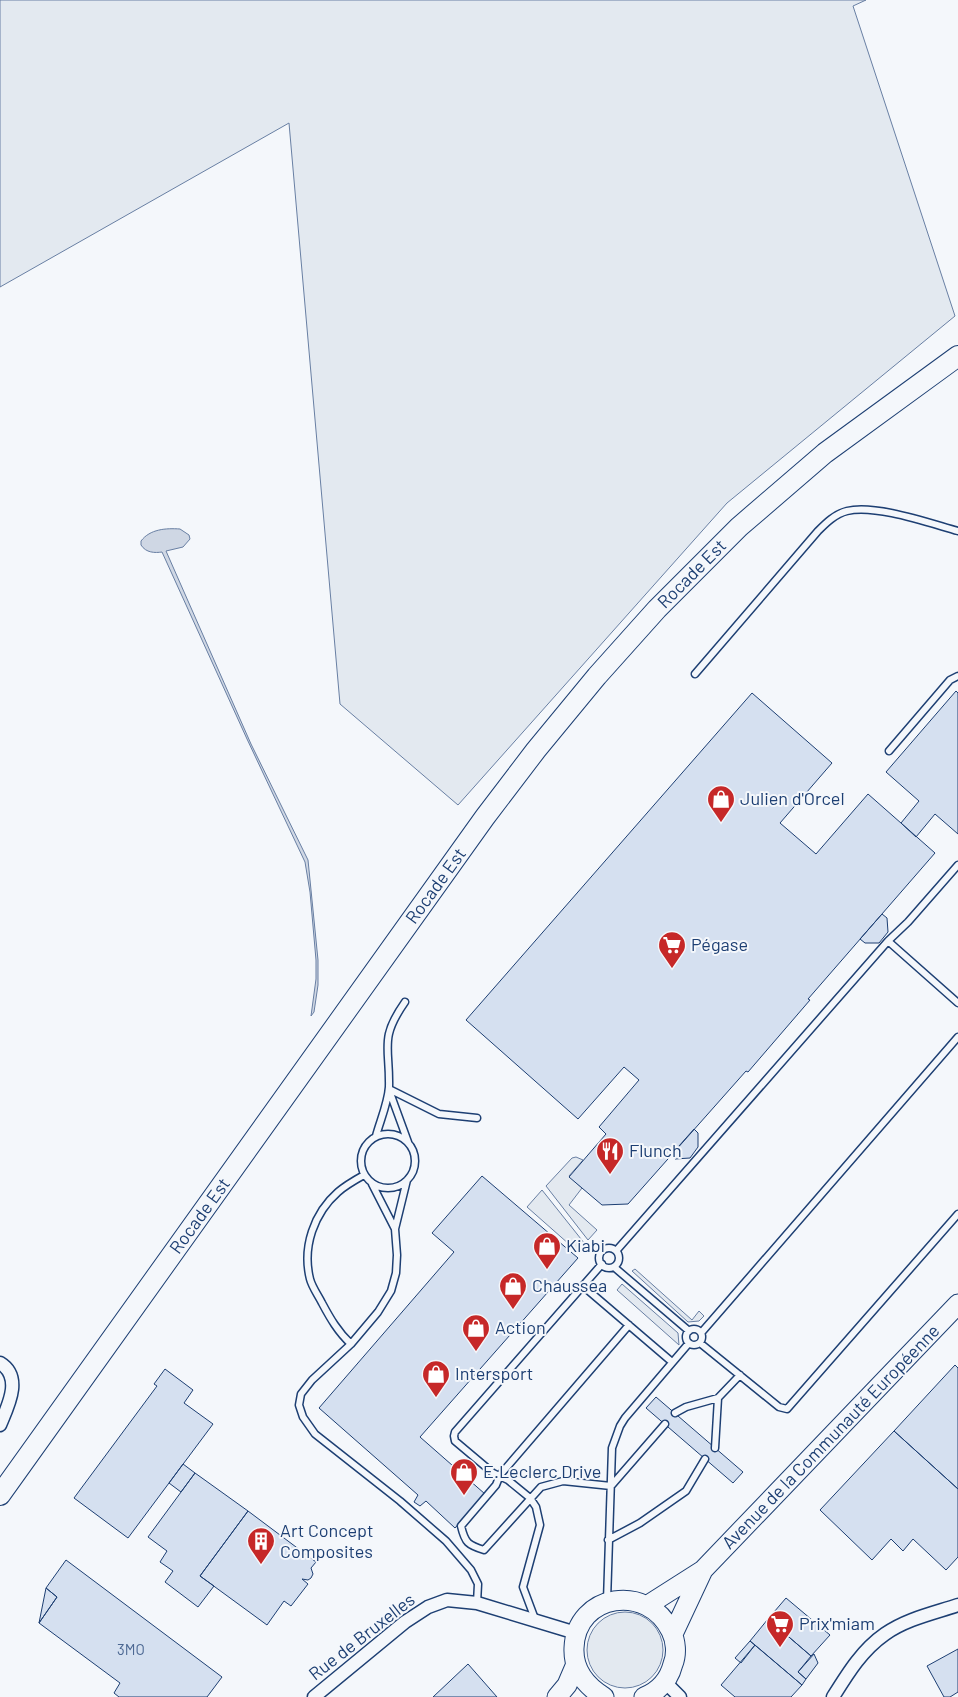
<svg xmlns="http://www.w3.org/2000/svg" width="958" height="1697" viewBox="0 0 958 1697" font-family="Barlow,sans-serif">
	<style>
		.green { fill: #e3e9f0; stroke: #687fa3 }
		.water { fill: #cfd7e4; stroke: #687fa3 }
		.building { fill: #d5e0f0; stroke: #1d3f73 }
		.lines { fill: none; stroke-linecap: round; stroke-linejoin: round }
		.lane-casing { stroke: #1d3f73; stroke-width: 9 }
		.street-casing { stroke: #1d3f73; stroke-width: 15 }
		.secondary-casing { stroke: #1d3f73; stroke-width: 21 }
		.primary-casing { stroke: #1d3f73; stroke-width: 22 }
		.lane { stroke: #f4f7fb; stroke-width: 6 }
		.street { stroke: #f4f7fb; stroke-width: 12 }
		.secondary { stroke: #f4f7fb; stroke-width: 19 }
		.primary { stroke: #f4f7fb; stroke-width: 20 }
		.labels { text-anchor: middle; stroke-width: 4; stroke-linejoin: round; paint-order: stroke }
		.number-label { font-size: 15px; fill: #4b6792 }
		.street-label { font-size: 18px; fill: #1d3f73; stroke: #f4f7fb }
		.poi-label { font-size: 18px; fill: #1d3f73; stroke: #f4f7fb; text-anchor: start }
	</style>
	<rect width="100%" height="100%" fill="#f4f7fb"/>
	<!-- green -->
	<path class="green" d="M 0,0 L 866,0 L 853,6 L 955,316 L 727,503 L 458,805 L 340,704 L 289,123 L 0,287 Z
		M 576,1157 L 583,1160 L 569,1176 L 582,1188 L 569,1205 L 597,1230 L 588,1240 L 546,1186 L 572,1158 Z
		M 542,1190 L 585,1244 L 578,1252 L 527,1207 Z
		M 635,1269 L 692,1320 L 699,1311 L 704,1316 L 699,1321 L 688,1322 L 632,1271 Z
		M 622,1284 L 678,1333 L 679,1345 L 617,1290 Z
		M587 1650a38 38 0 1 1 76 0a38 38 0 1 1-76 0Z"/>
	<!-- water -->
	<path class="water" d="M 180,529 L 189,535 L 190,539 L 183,547 L 166,551 L 251,744 L 308,860 L 318,960 L 318,985 L 314,1012 L 311,1016 L 316,979 L 316,960 L 310,892 L 305,862 L 247,739 L 162,552 C 155,553 146,553 141,545 L 141,541 C 150,529 166,528 180,529 Z"/>
	<!-- building -->
	<path class="building" d="M 956,691 L 958,693 L 958,834 L 935,814 L 916,837 L 901,823 L 919,801 L 886,772 Z
		M 752,693 L 832,763 L 780,823 L 816,854 L 868,794 L 935,853 L 808,999 L 810,1000 L 748,1072 L 746,1071 L 628,1204 L 602,1205 L 569,1177 L 606,1134 L 599,1127 L 639,1080 L 624,1067 L 578,1119 L 466,1020 Z
		M 882,914 L 887,918 L 888,932 L 879,943 L 865,943 L 860,939 Z
		M 694,1129 L 698,1133 L 698,1147 L 690,1158 L 675,1159 L 671,1155 Z
		M 482,1176 L 578,1258 L 420,1437 L 485,1494 L 455,1528 L 426,1501 L 420,1506 L 414,1502 L 418,1495 L 319,1408 L 454,1252 L 432,1233 Z
		M 955,1365 L 958,1368 L 958,1489 L 894,1431 Z
		M 165,1369 L 193,1390 L 184,1403 L 213,1424 L 128,1538 L 74,1498 L 157,1386 L 154,1384 Z
		M 656,1397 L 743,1472 L 733,1483 L 646,1408 Z
		M 894,1431 L 958,1489 L 958,1557 L 946,1570 L 913,1539 L 903,1551 L 891,1539 L 872,1560 L 820,1510 Z
		M 183,1464 L 195,1473 L 181,1492 L 169,1483 Z
		M 195,1473 L 248,1511 L 200,1576 L 214,1586 L 198,1607 L 165,1582 L 173,1571 L 160,1562 L 167,1551 L 148,1537 Z
		M 248,1511 L 316,1562 L 311,1568 L 313,1574 L 311,1578 L 308,1580 L 302,1579 L 308,1584 L 291,1606 L 284,1601 L 267,1625 L 200,1576 Z
		M 66,1560 L 222,1677 L 207,1697 L 119,1697 L 114,1693 L 120,1683 L 39,1623 L 57,1597 L 46,1588 Z
		M 46,1588 L 57,1597 L 39,1623 Z
		M 786,1598 L 830,1635 L 811,1656 L 768,1619 Z
		M 768,1619 L 811,1656 L 798,1672 L 806,1679 L 802,1685 L 750,1641 Z
		M 750,1641 L 755,1645 L 741,1663 L 735,1658 Z
		M 755,1645 L 802,1685 L 791,1697 L 735,1697 L 721,1685 Z
		M 958,1649 L 958,1692 L 950,1697 L 944,1697 L 927,1666 Z
		M 814,1654 L 818,1663 L 806,1679 L 798,1672 Z
		M 468,1664 L 497,1697 L 433,1697 Z"/>
	<g class="lines">
		<!-- lane casing -->
		<g class="lane-casing">
			<path id="lane" d="M 695,674 L 818,531 C 826,523 835,514 847,511 C 875,504 929,523 958,531
				M 889,751 L 950,680 L 958,676
				M 888,941 L 908,922 L 958,865
				M 389,1089 L 439,1114 L 477,1118
				M 389,1090 L 408,1142
				M361 1161a27 27 0 1 1 54 0a27 27 0 1 1-54 0Z
				M 376,1136 C 380,1121 388,1103 389,1087 C 390,1047 379,1039 405,1002
				M 407,1180 L 395,1229 L 397,1255 L 396,1273 L 391,1291 L 378,1312 L 351,1344 L 312,1380 L 301,1394 L 299,1405 L 303,1417 L 315,1434 L 400,1501 L 446,1541 L 471,1570 L 478,1584 L 477,1603
				M 372,1184 L 395,1229
				M599 1258a10 10 0 1 1 20 0a10 10 0 1 1-20 0Z
				M 616,1251 L 888,941 L 958,1003
				M 614,1267 L 689,1331
				M 583,1286 L 672,1362
				M 629,1325 L 500,1475 L 496,1485 L 461,1526 C 465,1543 468,1545 484,1550 L 541,1487 L 563,1481 L 611,1486 L 665,1424
				M686 1337a8 8 0 1 1 16 0a8 8 0 1 1-16 0Z
				M 701,1333 L 958,1037
				M 700,1343 L 779,1407 L 787,1409 L 958,1214
				M 351,1344 C 338,1332 330,1318 322,1303 C 318,1295 312,1287 310,1279 C 302,1247 314,1213 338,1192 C 346,1185 355,1180 364,1175
				M 675,1413 L 686,1407 L 718,1398
				M 715,1448 L 718,1398 L 740,1375
				M 608,1540 L 640,1523 L 686,1491 L 705,1459
				M 607,1601 L 612,1448 L 620,1426 L 625,1418 L 689,1343
				M 535,1619 L 523,1587 L 540,1525 L 536,1507 L 530,1498 L 508,1480 L 493,1473 L 455,1441 L 454,1436 L 455,1432 L 602,1264"/>
		</g>
		<!-- street casing -->
		<g class="street-casing">
			<path id="street" d="M 0,1363 C 23,1377 8,1406 0,1425
				M 665,1682 L 680,1697
				M 314,1697 L 405,1622 L 428,1607 L 447,1600 L 477,1603 L 576,1633
				M 833,1697 C 848,1673 862,1650 885,1634 C 906,1619 934,1613 958,1605"/>
		</g>
		<!-- secondary casing -->
		<g class="secondary-casing">
			<path id="secondary" d="M 648,1605 L 703,1570 L 958,1304
				M 673,1634 L 703,1570
				M 557,1697 L 567,1685 L 576,1664
				M 604,1697 C 586,1686 573,1670 574,1648 C 576,1593 648,1583 671,1631 C 676,1641 677,1654 673,1664 C 669,1680 659,1691 644,1697"/>
		</g>
		<!-- primary casing -->
		<g class="primary-casing">
			<path id="primary" d="M 0,1495 L 485,817 L 536,750 L 597,676 L 657,609 L 739,527 L 825,453 L 958,356"/>
		</g>
		<!-- lane -->
		<use href="#lane" class="lane"/>
		<!-- street -->
		<use href="#street" class="street"/>
		<!-- secondary -->
		<use href="#secondary" class="secondary"/>
		<!-- primary -->
		<use href="#primary" class="primary"/>
	</g>
	<!-- icons -->
	<defs>
		<g id="shop-pin" transform="scale(1.4375)"><path d="M0 17L-7.5 6A9.5 9.5 0 1 1 7.5 6Z" fill="#c62828" stroke="#f4f7fb"/><path d="M-5-2.5h2.3a2.7 3.5 0 0 1 5.4 0H5L5.5 6h-11ZM-1.5-2.5h3a1.5 2.3 0 0 0-3 0Z" fill="#fff"/></g>
		<g id="supermarket-pin" transform="scale(1.4375)"><path d="M0 17L-7.5 6A9.5 9.5 0 1 1 7.5 6Z" fill="#c62828" stroke="#f4f7fb"/><path d="M-6-5.5h2.5l.6 2H6L4.5 2H-2.5L-4.4-4H-6ZM-1.5 3.2a1.3 1.3 0 1 0 .1 0ZM3 3.2a1.3 1.3 0 1 0 .1 0Z" fill="#fff"/></g>
		<g id="restaurant-pin" transform="scale(1.4375)"><path d="M0 17L-7.5 6A9.5 9.5 0 1 1 7.5 6Z" fill="#c62828" stroke="#f4f7fb"/><path d="M-5-6h1v4h1v-4h1v4h1v-4h1v5L-1.5 .5V6h-2V.5L-5-1ZM5-6V6H3V1.5H1.5Q1.5-4 5-6Z" fill="#fff"/></g>
		<g id="building-pin" transform="scale(1.4375)"><path d="M0 17L-7.5 6A9.5 9.5 0 1 1 7.5 6Z" fill="#c62828" stroke="#f4f7fb"/><path d="M-4-6H4V6H1V3H-1V6H-4ZM-2.5-4.3h1.7v1.8h-1.7ZM.8-4.3h1.7v1.8H.8ZM-2.5-1h1.7V.8h-1.7ZM.8-1h1.7V.8H.8Z" fill="#fff"/></g>
	</defs>
	<g fill-rule="evenodd">
		<use href="#shop-pin" x="721" y="799"/>
		<use href="#supermarket-pin" x="672" y="945"/>
		<use href="#restaurant-pin" x="610" y="1151"/>
		<use href="#shop-pin" x="547" y="1246"/>
		<use href="#shop-pin" x="513" y="1286"/>
		<use href="#shop-pin" x="476" y="1328"/>
		<use href="#shop-pin" x="436" y="1374"/>
		<use href="#shop-pin" x="464" y="1472"/>
		<use href="#building-pin" x="261" y="1541"/>
		<use href="#supermarket-pin" x="780" y="1624"/>
	</g>
	<g class="labels">
		<!-- number labels -->
		<g class="number-label">
			<text x="131" y="1655">3MO</text>
		</g>
		<!-- street labels -->
		<g class="street-label">
			<text transform="translate(692 574) rotate(-45)" y="6">Rocade Est</text>
			<text transform="translate(436 886) rotate(-54)" y="6">Rocade Est</text>
			<text transform="translate(200 1216) rotate(-54)" y="6">Rocade Est</text>
			<text transform="translate(831 1437) rotate(-46)" y="6">Avenue de la Communauté Européenne</text>
			<text transform="translate(362 1637) rotate(-38)" y="6">Rue de Bruxelles</text>
		</g>
		<!-- poi labels -->
		<g class="poi-label">
			<text x="740" y="805">Julien d'Orcel</text>
			<text x="691" y="951">Pégase</text>
			<text x="629" y="1157">Flunch</text>
			<text x="566" y="1252">Kiabi</text>
			<text x="532" y="1292">Chaussea</text>
			<text x="495" y="1334">Action</text>
			<text x="455" y="1380">Intersport</text>
			<text x="483" y="1478">E.Leclerc Drive</text>
			<text x="280" y="1537">Art Concept<tspan x="280" dy="21">Composites</tspan></text>
			<text x="799" y="1630">Prix'miam</text>
		</g>
	</g>
</svg>
